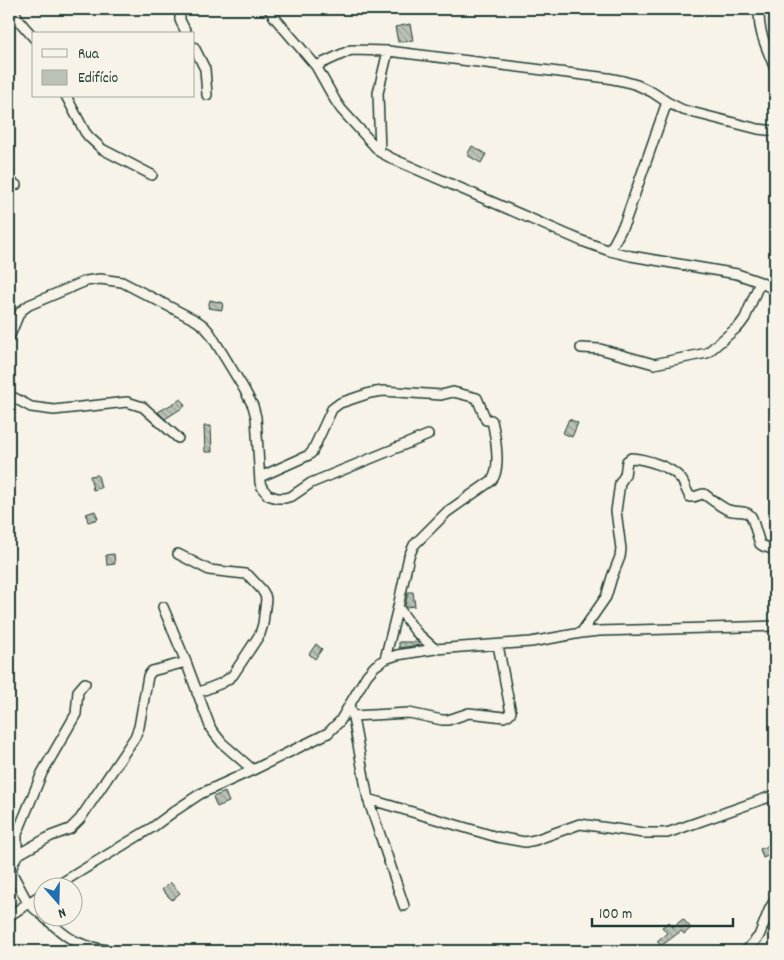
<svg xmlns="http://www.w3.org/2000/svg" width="784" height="960" viewBox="0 0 784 960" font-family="Dekko,sans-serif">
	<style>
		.building { fill: url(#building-back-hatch); stroke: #1f3d34 }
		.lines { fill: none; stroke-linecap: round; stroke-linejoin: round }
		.minor-casing { stroke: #1f3d34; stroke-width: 12 }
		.minor { stroke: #f7f3e8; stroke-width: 9 }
	</style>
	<defs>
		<pattern id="building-back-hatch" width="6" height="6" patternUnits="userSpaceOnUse" patternTransform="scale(1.25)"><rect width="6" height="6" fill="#bbc1b6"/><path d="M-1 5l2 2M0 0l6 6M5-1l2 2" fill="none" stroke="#979e95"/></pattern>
	</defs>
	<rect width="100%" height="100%" fill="#f7f3e8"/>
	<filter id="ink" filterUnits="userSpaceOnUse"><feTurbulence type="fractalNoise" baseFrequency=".02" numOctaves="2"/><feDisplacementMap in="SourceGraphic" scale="10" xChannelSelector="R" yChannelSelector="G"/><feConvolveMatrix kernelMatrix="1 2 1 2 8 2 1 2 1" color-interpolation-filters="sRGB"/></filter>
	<g filter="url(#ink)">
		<!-- building -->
		<path class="building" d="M 410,24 L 413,40 L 398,42 L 395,27 Z
			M 472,146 L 486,154 L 481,163 L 467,155 Z
			M 210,300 L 223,303 L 222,310 L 208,308 Z
			M 181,399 L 185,406 L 165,419 L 158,412 Z
			M 569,419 L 578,423 L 572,437 L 563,433 Z
			M 204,426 L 211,426 L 212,452 L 205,452 Z
			M 98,475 L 101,488 L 93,490 L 90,476 Z
			M 95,511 L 98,519 L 88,522 L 86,514 Z
			M 114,554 L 115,564 L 107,565 L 106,555 Z
			M 408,592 L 413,592 L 415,606 L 405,607 L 405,606 Z
			M 399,642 L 418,642 L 420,645 L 399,648 Z
			M 316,644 L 322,649 L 315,659 L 309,654 Z
			M 225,792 L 229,802 L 217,807 L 213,797 Z
			M 772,844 L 775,853 L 763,858 L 760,849 Z
			M 170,882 L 180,893 L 172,900 L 162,890 Z
			M 683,919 L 691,928 L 684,934 L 681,931 L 661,946 L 657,941 L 667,933 L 662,927 L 669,922 L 673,927 Z"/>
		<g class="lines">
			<!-- minor casing -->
			<g class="minor-casing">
				<path id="minor" d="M 13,9 L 20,22 L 34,38
					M 180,9 L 180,20 L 187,34
					M 269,9 L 275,18 L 316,66 L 335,100 L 341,109 L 380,152 L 393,159 L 582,241 L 610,251 L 631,256 L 737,274 L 760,282 L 775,290
					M 760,9 C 756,29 768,50 775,69
					M 194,47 L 205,69 L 207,95
					M 316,66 L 351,50 L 388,51 L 608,78 L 623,81 L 637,85 L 652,92 L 667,102 L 683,110 L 758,129 L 775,131
					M 66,96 L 85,132 L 89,137 L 102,149 L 152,175
					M 380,152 L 378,93 L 388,51
					M 9,181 L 16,185
					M 610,251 L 625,222 L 667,102
					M 9,338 L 18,316 L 21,311 L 29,305 L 86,281 L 100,279 L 122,282 L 197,321 L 204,326 L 210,333 L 244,389 L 253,406 L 256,417 L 260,483 L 263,489 L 268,495 L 277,498 L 285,498 L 292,496 L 311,483 L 428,435
					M 581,348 L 600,349 L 654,364 L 707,353 L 740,325 L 745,318 L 760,282
					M 9,395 L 31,407 L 54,410 L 127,402 L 143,407 L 178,438
					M 260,477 L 309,455 L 312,452 L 332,409 L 340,403 L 370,393 L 383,391 L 441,395 L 453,392 L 477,398 L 486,420 L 491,420 L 492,421 C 495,434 502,471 491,481 L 447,512 L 414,545 L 409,556 L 398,607 L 385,659
					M 178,554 L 209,570 L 245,574 L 249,576 L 262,590 L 265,595 L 266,599 L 263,624 L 260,634 L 233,675 L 228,679 L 222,683 L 197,693
					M 163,607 L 186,662 L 211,729 L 222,743 L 253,770
					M 398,607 L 416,632 L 435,649
					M 581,633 L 606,597 L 612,577 L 620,557 L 621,549 L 616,511 L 620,483 L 625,475 L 627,461 L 631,458 C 646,459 672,467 681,479 C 685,484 686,491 690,497 C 695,498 699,494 704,494 C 711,499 718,505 726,509 C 735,514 747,508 752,518 L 760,544 L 763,546 L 775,550
					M 352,712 L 368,799 L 404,906
					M 353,716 L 409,713 L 442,720 L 448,720 L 469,713 L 504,717 L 508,715 L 511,712 L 510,708 L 498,645
					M 368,799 L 497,837 L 525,842 L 535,840 L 580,824 L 644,833 L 667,833 L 775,795
					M 17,855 L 51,836 L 70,829 L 80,819 L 135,737 L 139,727 L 148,676 L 152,671 L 186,662
					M 53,888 L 153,827 L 176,810 L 200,794 L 253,770 L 328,733 L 340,721 L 367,675 L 375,666 L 385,659 L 397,655 L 435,649 L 531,642 L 581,633 L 599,631 L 775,626
					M 42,915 L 28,903 L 13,875 L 11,871 L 12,867 L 17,855 L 17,834 L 42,773 L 76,714 L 78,691 L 85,683
					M 9,916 L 42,894
					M 45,918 C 55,926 65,937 77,942 C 88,947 100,949 112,951
					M 746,951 L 759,936 L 770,908 L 775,900"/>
			</g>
			<!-- minor -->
			<use href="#minor" class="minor"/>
		</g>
	</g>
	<!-- margin -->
	<rect width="784" height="960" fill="none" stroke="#f7f3e8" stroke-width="30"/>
	<rect x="15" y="15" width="754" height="930" fill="none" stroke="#1f3d34" stroke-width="2" filter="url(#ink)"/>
	<!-- legend -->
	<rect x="32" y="32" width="162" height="65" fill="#f7f3e8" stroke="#a1aaa0"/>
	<rect x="42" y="49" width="25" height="8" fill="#f7f3e8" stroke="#a1aaa0"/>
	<text x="78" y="58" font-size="15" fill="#1f3d34">Rua</text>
	<rect x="42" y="70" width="25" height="15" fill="#bbc1b6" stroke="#a1aaa0"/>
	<text x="78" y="82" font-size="15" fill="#1f3d34">Edifício</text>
	<!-- north arrow -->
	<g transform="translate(58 902) rotate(160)"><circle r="24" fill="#f7f3e8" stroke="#a1aaa0"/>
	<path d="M0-4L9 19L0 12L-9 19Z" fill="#1f6fb2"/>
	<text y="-8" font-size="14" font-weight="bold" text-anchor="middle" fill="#1f3d34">N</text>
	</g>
	<!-- scale -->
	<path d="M592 918v8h141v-8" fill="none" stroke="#1f3d34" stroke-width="2.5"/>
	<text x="599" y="918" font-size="15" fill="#1f3d34" stroke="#f7f3e8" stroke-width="4" paint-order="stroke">100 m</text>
</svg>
